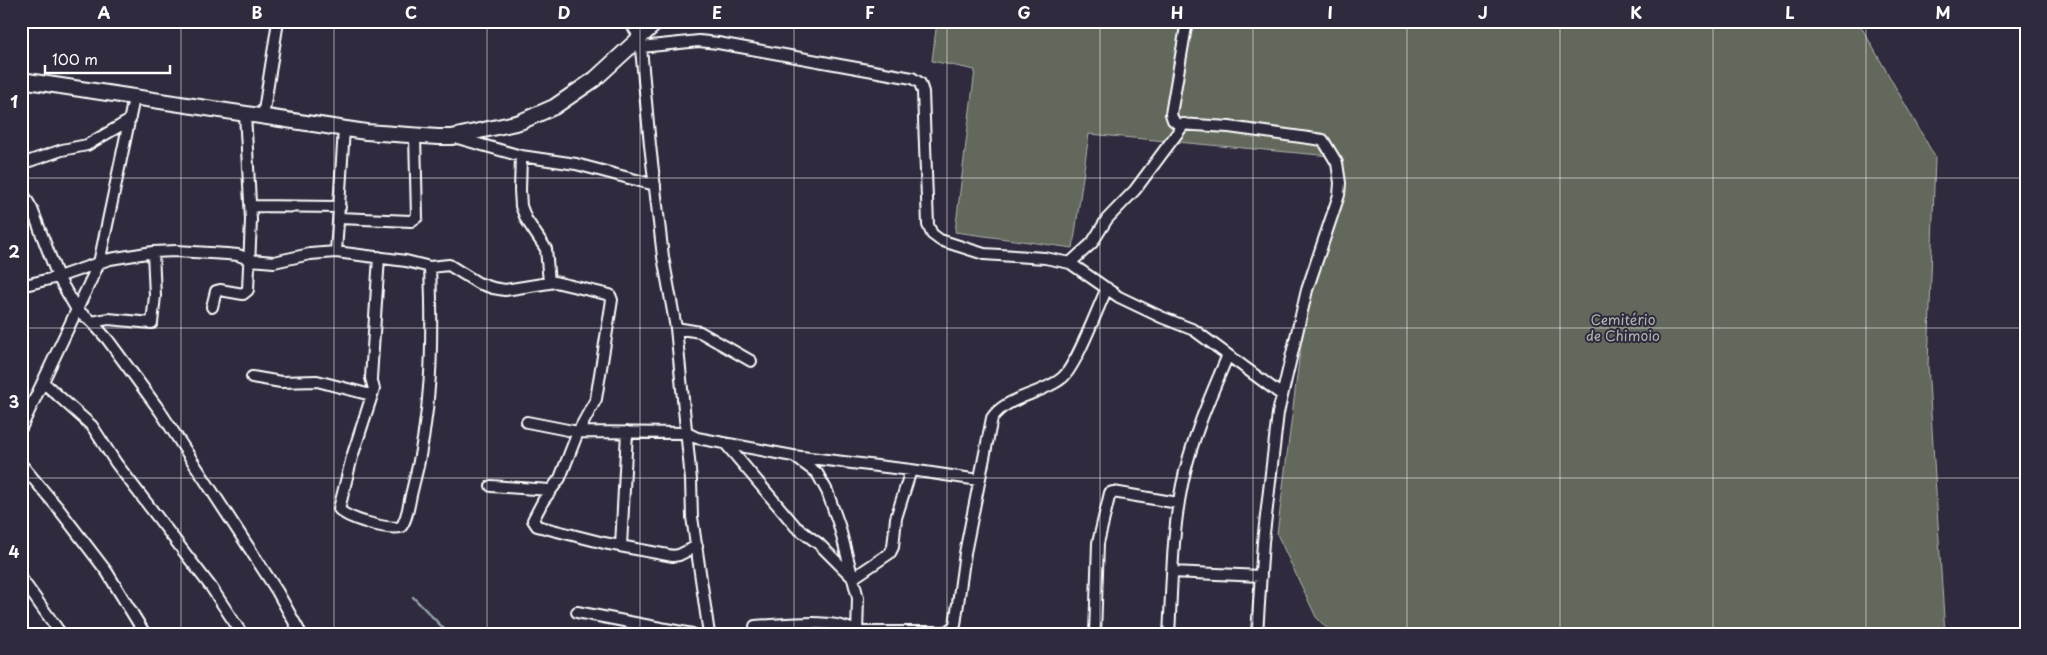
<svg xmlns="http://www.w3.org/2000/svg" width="2047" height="655" viewBox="0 0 2047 655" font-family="'Playpen Sans',sans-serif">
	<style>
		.green { fill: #62695c; stroke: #b0b4ae }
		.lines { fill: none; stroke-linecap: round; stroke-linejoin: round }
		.stream { stroke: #96a5ae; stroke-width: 2.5 }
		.street-casing { stroke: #fff; stroke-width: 14 }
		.secondary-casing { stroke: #fff; stroke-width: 18 }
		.street { stroke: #2f2a3d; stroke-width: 10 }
		.secondary { stroke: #2f2a3d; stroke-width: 14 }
		.grid { fill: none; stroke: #fff; stroke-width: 1; stroke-opacity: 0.55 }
		.labels { text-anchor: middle; stroke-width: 4; stroke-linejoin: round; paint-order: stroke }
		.park-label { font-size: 14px; fill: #b0b4ae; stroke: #2f2a3d }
		.neatline { fill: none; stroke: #fff; stroke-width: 2 }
		.grid-label { font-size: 16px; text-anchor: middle; font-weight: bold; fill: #fff }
	</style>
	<rect width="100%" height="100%" fill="#2f2a3d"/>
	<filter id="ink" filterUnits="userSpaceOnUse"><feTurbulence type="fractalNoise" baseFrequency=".02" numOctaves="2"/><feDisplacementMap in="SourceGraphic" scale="10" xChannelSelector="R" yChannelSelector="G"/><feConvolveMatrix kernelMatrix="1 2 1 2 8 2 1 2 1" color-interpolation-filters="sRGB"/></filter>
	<g filter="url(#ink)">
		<!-- green -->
		<path class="green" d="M 937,21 L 1858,21 L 1935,157 L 1928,366 L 1945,634 L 1332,634 L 1316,617 L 1277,534 L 1301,344 L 1342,157 L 1089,134 L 1073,248 L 955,232 L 975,70 L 932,61 Z"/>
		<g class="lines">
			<!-- stream -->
			<path class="stream" d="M 413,597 L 449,634"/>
			<!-- street casing -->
			<g class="street-casing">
				<path id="street" d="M 629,21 L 640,37 L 650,145 L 663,257 L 676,328 L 691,480 L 692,517 L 709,634
					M 1187,21 L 1171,114 L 1173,120 L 1178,124 L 1229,127 L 1323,140 L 1337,163 L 1340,183 L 1339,195 L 1307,290 L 1278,413 L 1263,542 L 1257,634
					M 641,47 L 699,41 L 718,43 L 912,78 L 920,83 L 923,92 L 928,225 L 932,234 L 940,240 L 984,254 L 1045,258 L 1070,263 L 1119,297 L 1161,317 L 1194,330 L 1282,395
					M 263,117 L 278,21
					M 454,137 L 521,156 L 576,164 L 655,185
					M 521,156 L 520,190 L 521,206 L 526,219 L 546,249 L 549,282
					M 21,164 L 62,150 L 87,145 L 130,120
					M 21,190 L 32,209 L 58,277 L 77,310 L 92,322 L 108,340 L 160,411 L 277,591 L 301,634
					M 251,206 L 340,207
					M 339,218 L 411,221 L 417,217 L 415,136
					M 336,252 L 344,129
					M 379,257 L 371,378 L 374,389 L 352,457 L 339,509 C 347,519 388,530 401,527 C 408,518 409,502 412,491 C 432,417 433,343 430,267
					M 1070,263 L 1092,243 L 1107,219 L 1135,190 L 1184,124
					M 21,286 L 58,277 L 110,259 L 153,252 L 176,251 L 227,254 L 238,255 L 251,260 L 274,262 L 310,254 L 336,252 L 406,261 L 430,267 L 449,265 L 478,283 L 493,288 L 505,290 L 555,282 L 610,295 L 612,300 L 596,399 L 578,432 L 560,478 L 543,501 L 533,520 L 537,526 L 604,543 L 673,556 L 679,555 L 697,546
					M 212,307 L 216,291 L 220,290 L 243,294 L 248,290 L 251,220 L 245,114
					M 92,322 L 108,319 L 152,323 L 155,296 L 153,252
					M 676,328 L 700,332 L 751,361
					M 252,377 L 281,382 L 317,381 L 371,395
					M 44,383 L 92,426 L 116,463 L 211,587 L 242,634
					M 527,422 L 578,432 L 687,433 L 697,438 L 793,456 L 911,470 L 979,480
					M 21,428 L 99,263 L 134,98
					M 725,443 L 796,527 L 819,544 L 852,577
					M 795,457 L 817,473 L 827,491 L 839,525 L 858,598 L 857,634
					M 21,464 L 58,508 L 107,572 L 145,634
					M 491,486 L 550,490
					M 621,546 L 627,432
					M 1172,572 L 1261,576
					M 21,578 L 61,634
					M 853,578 L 890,553 L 893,547 L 896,518 L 911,470
					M 577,612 L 692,634
					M 755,626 C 784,625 833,617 857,632 L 943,632 L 948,631 L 955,625 L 965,553 L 992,418 C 1005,397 1043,394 1062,378 C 1076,367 1098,307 1107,288
					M 1095,634 L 1098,543 L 1110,493 L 1113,492 L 1178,503
					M 1169,634 C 1172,585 1172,533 1182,485 C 1191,440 1210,397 1228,355"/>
			</g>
			<!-- secondary casing -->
			<g class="secondary-casing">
				<path id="secondary" d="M 21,80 L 366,132 L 438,137 L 452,137 L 520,122 L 554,107 L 595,79 L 658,21"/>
			</g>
			<!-- street -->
			<use href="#street" class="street"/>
			<!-- secondary -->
			<use href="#secondary" class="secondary"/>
		</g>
	</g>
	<!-- grid -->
	<path class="grid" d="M 181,21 L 181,634M 334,21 L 334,634M 487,21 L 487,634M 640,21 L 640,634M 794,21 L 794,634M 947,21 L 947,634M 1100,21 L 1100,634M 1253,21 L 1253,634M 1407,21 L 1407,634M 1560,21 L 1560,634M 1713,21 L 1713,634M 1866,21 L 1866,634M 21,178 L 2026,178M 21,328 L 2026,328M 21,478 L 2026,478"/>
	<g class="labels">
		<!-- park labels -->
		<g class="park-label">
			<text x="1623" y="325">Cemitério<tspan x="1623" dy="16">de Chimoio</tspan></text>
		</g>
	</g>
	<!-- margin -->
	<rect width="2047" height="655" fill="none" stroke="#2f2a3d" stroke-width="55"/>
	<!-- scale -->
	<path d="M45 65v8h125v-8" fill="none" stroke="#ffffff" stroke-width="2.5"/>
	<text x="52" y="65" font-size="15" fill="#ffffff" stroke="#2f2a3d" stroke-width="4" paint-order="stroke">100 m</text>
	<rect x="28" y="28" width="1992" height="600" class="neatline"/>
	<g class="grid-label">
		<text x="104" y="19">A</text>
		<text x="257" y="19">B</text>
		<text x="411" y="19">C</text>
		<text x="564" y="19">D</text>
		<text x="717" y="19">E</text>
		<text x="870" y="19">F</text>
		<text x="1024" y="19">G</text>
		<text x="1177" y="19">H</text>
		<text x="1330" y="19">I</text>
		<text x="1483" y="19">J</text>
		<text x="1636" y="19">K</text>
		<text x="1790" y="19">L</text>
		<text x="1943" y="19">M</text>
		<text x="14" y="108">1</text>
		<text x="14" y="258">2</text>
		<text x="14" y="408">3</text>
		<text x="14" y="558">4</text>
	</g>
</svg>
